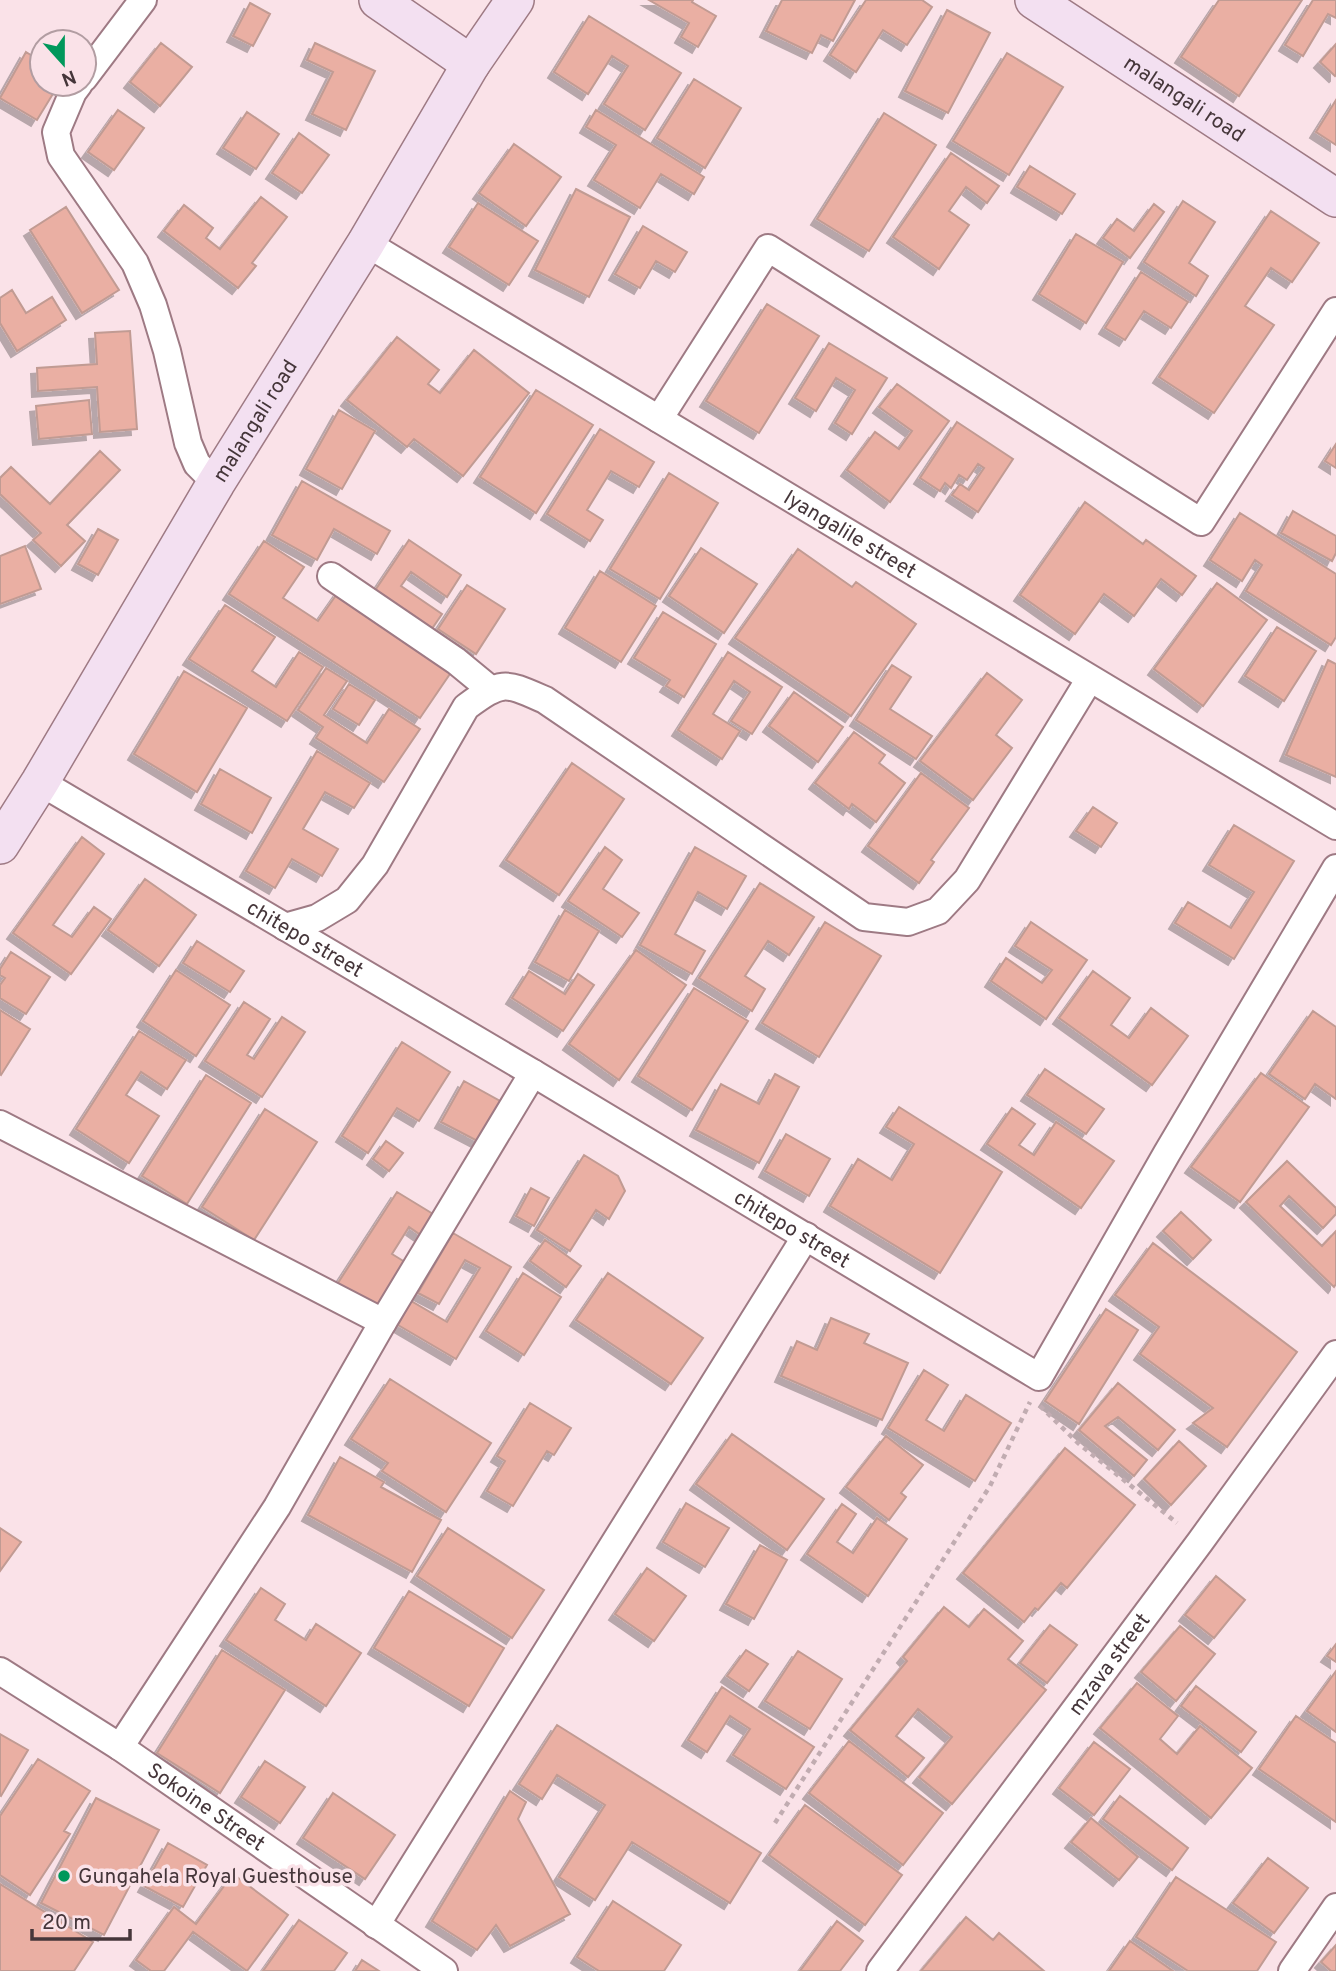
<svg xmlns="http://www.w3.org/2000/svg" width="1336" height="1971" viewBox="0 0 1336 1971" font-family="Overpass,sans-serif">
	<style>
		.building { fill: #eaafa3; stroke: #c19b93; stroke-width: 2; filter: url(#shadow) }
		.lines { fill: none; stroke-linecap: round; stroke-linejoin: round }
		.street-casing { stroke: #9e7a84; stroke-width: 30 }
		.secondary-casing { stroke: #9e7a84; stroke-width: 40 }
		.path { stroke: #c1acb1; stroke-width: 4.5; stroke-dasharray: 5 5; stroke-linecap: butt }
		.street { stroke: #fff; stroke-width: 26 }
		.secondary { stroke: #f3e0f1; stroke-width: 37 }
		.poi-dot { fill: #00985b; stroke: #fae2e8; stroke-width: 2.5 }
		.labels { text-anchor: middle; stroke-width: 7; stroke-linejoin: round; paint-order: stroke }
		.street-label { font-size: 21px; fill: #45363a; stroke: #fae2e8 }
		.poi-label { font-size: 21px; fill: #45363a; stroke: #fae2e8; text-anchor: start }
	</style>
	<defs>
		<filter id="shadow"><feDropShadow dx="-6" dy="6" stdDeviation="0" flood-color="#0004"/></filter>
	</defs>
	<rect width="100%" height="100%" fill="#fae2e8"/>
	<!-- building -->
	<path class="building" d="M 649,0 L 693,0 L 692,2 L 716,16 L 698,47 L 681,37 L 689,23 Z
		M 782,0 L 855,0 L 833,41 L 821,35 L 812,53 L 766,31 Z
		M 866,0 L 922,0 L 932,7 L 907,45 L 883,30 L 856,72 L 830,55 Z
		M 1219,0 L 1302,0 L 1239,96 L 1181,57 Z
		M 1313,0 L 1336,0 L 1336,18 L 1328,14 L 1303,56 L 1285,45 Z
		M 250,3 L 270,14 L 253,46 L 233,36 Z
		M 947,10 L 990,33 L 948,113 L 905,91 Z
		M 589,16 L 681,73 L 645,130 L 604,104 L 628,66 L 612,56 L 588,94 L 554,72 Z
		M 161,43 L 192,67 L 160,106 L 130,82 Z
		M 315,43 L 375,71 L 346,130 L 312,114 L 333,72 L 307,60 Z
		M 1336,44 L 1336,75 L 1335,76 L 1320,62 Z
		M 26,52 L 42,62 L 42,84 L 59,84 L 37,120 L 0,98 Z
		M 1007,53 L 1063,87 L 1009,175 L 953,141 Z
		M 694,79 L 741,108 L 705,168 L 657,138 Z
		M 1336,100 L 1336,145 L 1316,132 Z
		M 118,110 L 144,128 L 114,170 L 88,152 Z
		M 596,110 L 704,177 L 694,194 L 661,174 L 640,208 L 594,180 L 616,145 L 586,127 Z
		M 247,112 L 279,134 L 256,169 L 223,148 Z
		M 884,113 L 936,145 L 869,251 L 817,219 Z
		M 299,133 L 329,155 L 302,193 L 272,173 Z
		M 514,144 L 561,177 L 526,226 L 479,193 Z
		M 951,153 L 999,186 L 987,203 L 966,187 L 949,211 L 969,225 L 939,269 L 893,237 Z
		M 1030,166 L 1075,194 L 1062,214 L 1017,187 Z
		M 576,189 L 630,217 L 589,297 L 535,270 Z
		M 261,197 L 287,217 L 252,263 L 256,266 L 238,288 L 164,231 L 184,205 L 213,228 L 206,238 L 220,249 Z
		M 1183,201 L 1215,222 L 1189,263 L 1208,276 L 1196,296 L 1144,262 Z
		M 478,203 L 538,241 L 509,285 L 449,247 Z
		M 1154,204 L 1164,212 L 1130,258 L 1103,238 L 1117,219 L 1134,231 Z
		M 66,207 L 119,290 L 82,313 L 30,230 Z
		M 1271,211 L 1319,243 L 1292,282 L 1271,268 L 1245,306 L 1274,325 L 1214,413 L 1159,377 Z
		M 643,226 L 687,252 L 675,272 L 656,261 L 640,288 L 615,274 Z
		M 1076,234 L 1123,262 L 1086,323 L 1039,294 Z
		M 1141,272 L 1188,302 L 1171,328 L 1144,311 L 1125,340 L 1105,328 Z
		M 12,290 L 26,313 L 52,297 L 66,320 L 17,351 L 0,323 L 0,298 Z
		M 767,304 L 819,336 L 759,433 L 706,401 Z
		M 130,331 L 137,429 L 100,432 L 97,387 L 38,391 L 37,368 L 97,364 L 95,333 Z
		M 397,337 L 439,370 L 428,384 L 440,393 L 474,350 L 529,393 L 463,476 L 414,439 L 407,447 L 347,400 Z
		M 829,343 L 887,378 L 852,434 L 835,423 L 855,390 L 836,378 L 816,411 L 795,398 Z
		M 897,384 L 949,421 L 890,502 L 847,470 L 875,432 L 899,449 L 912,431 L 879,407 Z
		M 536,390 L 593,425 L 536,513 L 480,477 Z
		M 89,400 L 92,434 L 39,439 L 36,406 Z
		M 339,410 L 375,431 L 342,489 L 306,469 Z
		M 957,422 L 1013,459 L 978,512 L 952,495 L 960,484 L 969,490 L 984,468 L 978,464 L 967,480 L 959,475 L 951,488 L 945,483 L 940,491 L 920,478 Z
		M 600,429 L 654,462 L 639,487 L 611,471 L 587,510 L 603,520 L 590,541 L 547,514 Z
		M 1336,444 L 1336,468 L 1325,461 Z
		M 100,451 L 120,470 L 67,525 L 85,541 L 61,566 L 33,540 L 41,533 L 0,494 L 0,478 L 11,467 L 50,504 Z
		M 669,473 L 718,503 L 660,599 L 610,569 Z
		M 302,481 L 390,531 L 377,554 L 334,529 L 317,560 L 272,535 Z
		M 1085,502 L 1143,544 L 1146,540 L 1196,576 L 1182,595 L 1161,579 L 1134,616 L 1104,594 L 1075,634 L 1020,595 Z
		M 1293,511 L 1336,536 L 1336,553 L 1332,561 L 1281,533 Z
		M 1240,513 L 1336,574 L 1336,637 L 1331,645 L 1246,591 L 1262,565 L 1255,560 L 1242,581 L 1210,560 Z
		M 98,529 L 118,540 L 98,575 L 78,564 Z
		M 409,540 L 461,575 L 447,597 L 411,572 L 401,586 L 442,614 L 427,636 L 370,598 Z
		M 264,541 L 304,567 L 283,598 L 318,621 L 339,591 L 456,665 L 420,718 L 229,594 Z
		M 25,546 L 41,589 L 0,604 L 0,556 Z
		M 701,548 L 757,584 L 724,633 L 669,596 Z
		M 798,549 L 852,587 L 856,582 L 916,624 L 851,716 L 735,638 Z
		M 600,571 L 656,606 L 621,662 L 565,628 Z
		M 1217,583 L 1267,620 L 1203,706 L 1154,669 Z
		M 467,585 L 505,609 L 476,654 L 438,629 Z
		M 225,605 L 275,637 L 252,671 L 276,687 L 299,652 L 323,667 L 287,721 L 189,659 Z
		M 663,612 L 716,644 L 684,697 L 666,686 L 670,680 L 634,658 Z
		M 1277,627 L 1316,651 L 1284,701 L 1245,676 Z
		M 728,652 L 782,687 L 752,734 L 731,721 L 750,692 L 734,681 L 713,714 L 740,731 L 722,759 L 678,730 Z
		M 1328,660 L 1336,664 L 1336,777 L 1286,755 Z
		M 892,665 L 911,677 L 890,709 L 932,736 L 916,759 L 856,720 Z
		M 326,668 L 347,681 L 324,715 L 367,743 L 389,709 L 420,729 L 384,782 L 316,738 L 323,727 L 298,710 Z
		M 184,671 L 247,708 L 197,792 L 134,754 Z
		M 987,673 L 1022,700 L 996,735 L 1012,748 L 973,800 L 920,761 Z
		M 349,684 L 375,700 L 359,725 L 333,709 Z
		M 794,692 L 843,727 L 818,762 L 769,726 Z
		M 854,732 L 885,755 L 879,763 L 905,783 L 876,822 L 852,804 L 849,809 L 815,783 Z
		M 317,751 L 370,783 L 354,808 L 325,792 L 303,829 L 338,849 L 322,876 L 292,859 L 275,888 L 246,871 Z
		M 572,763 L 624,799 L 559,895 L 506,860 Z
		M 220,769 L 271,798 L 252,833 L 201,804 Z
		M 921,773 L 969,808 L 931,860 L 934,862 L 919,883 L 868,846 Z
		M 1093,807 L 1117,823 L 1101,847 L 1076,831 Z
		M 1234,825 L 1294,861 L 1234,959 L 1175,923 L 1188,902 L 1231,928 L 1254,892 L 1209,865 Z
		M 82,837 L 104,854 L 53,925 L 72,937 L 94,907 L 111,919 L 71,974 L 13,933 Z
		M 605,847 L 622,860 L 603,889 L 639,913 L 622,937 L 568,901 Z
		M 695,847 L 746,876 L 727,909 L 698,892 L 675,934 L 705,951 L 692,974 L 640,945 Z
		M 145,879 L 196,915 L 159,966 L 108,930 Z
		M 760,883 L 814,917 L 789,955 L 768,941 L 745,976 L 765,989 L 752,1011 L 699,978 Z
		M 565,910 L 599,931 L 569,981 L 535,962 Z
		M 825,922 L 881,956 L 819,1057 L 762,1023 Z
		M 1031,922 L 1087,960 L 1046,1019 L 991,981 L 1006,958 L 1042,983 L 1052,970 L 1015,946 Z
		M 197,941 L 244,971 L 230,992 L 183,963 Z
		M 636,950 L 686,985 L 619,1080 L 569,1044 Z
		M 11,952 L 50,977 L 26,1014 L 0,998 L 0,985 L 5,978 L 0,975 L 0,969 Z
		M 176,970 L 230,1005 L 196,1056 L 143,1021 Z
		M 529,971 L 565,994 L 578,974 L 594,985 L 563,1031 L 512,998 Z
		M 1093,971 L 1130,998 L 1111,1025 L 1129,1038 L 1151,1008 L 1188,1036 L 1152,1085 L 1059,1018 Z
		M 694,988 L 748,1021 L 692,1110 L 638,1076 Z
		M 244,1002 L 270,1019 L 247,1055 L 254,1059 L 282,1017 L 305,1032 L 262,1097 L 205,1061 Z
		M 0,1010 L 30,1029 L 1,1075 L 0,1074 Z
		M 1313,1011 L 1336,1027 L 1336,1099 L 1315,1084 L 1305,1099 L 1269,1074 Z
		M 139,1031 L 186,1060 L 167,1089 L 141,1072 L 126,1095 L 159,1116 L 129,1163 L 76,1129 Z
		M 402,1042 L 450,1072 L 419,1121 L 397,1108 L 368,1153 L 342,1136 Z
		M 1045,1069 L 1104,1109 L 1086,1134 L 1027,1095 Z
		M 1261,1073 L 1309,1107 L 1240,1202 L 1191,1167 Z
		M 775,1074 L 799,1087 L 759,1163 L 696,1130 L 721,1084 L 759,1104 Z
		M 206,1075 L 251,1103 L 187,1204 L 142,1176 Z
		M 464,1081 L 509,1106 L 487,1146 L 441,1122 Z
		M 899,1107 L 1002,1172 L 940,1273 L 830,1206 L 858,1159 L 892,1180 L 914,1144 L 886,1127 Z
		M 1012,1108 L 1035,1124 L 1019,1145 L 1034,1155 L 1056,1122 L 1114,1161 L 1081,1208 L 987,1144 Z
		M 265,1109 L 317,1142 L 254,1240 L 202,1207 Z
		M 786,1134 L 830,1159 L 809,1196 L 765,1171 Z
		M 386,1141 L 403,1153 L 389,1171 L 373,1159 Z
		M 584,1155 L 618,1176 L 625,1191 L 609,1219 L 596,1210 L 570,1251 L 537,1230 Z
		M 1287,1161 L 1336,1208 L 1336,1214 L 1323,1228 L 1289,1196 L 1280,1206 L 1322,1246 L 1336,1231 L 1336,1284 L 1334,1287 L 1246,1202 Z
		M 531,1188 L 549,1198 L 534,1226 L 516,1216 Z
		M 397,1192 L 438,1217 L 425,1238 L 409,1227 L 392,1254 L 413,1267 L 382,1315 L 336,1286 Z
		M 1181,1212 L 1211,1240 L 1193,1259 L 1163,1231 Z
		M 453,1233 L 511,1267 L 456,1359 L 398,1325 L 411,1301 L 447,1322 L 480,1268 L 465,1260 L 439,1304 L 418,1293 Z
		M 545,1240 L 581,1266 L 566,1287 L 530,1261 Z
		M 1153,1243 L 1297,1352 L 1227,1447 L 1193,1423 L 1213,1408 L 1140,1354 L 1159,1327 L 1115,1295 Z
		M 523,1273 L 561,1297 L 524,1355 L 486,1331 Z
		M 608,1273 L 703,1338 L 671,1384 L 576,1320 Z
		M 1106,1309 L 1138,1330 L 1079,1424 L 1045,1401 Z
		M 831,1318 L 869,1334 L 864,1343 L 908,1363 L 882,1420 L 781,1376 L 797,1341 L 817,1350 Z
		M 924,1370 L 948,1385 L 926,1420 L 944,1431 L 966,1395 L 1011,1423 L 975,1481 L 888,1428 Z
		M 390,1379 L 491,1443 L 446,1512 L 382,1471 L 388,1463 L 351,1439 Z
		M 1118,1383 L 1175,1430 L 1158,1450 L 1118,1417 L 1105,1426 L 1147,1460 L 1134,1476 L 1079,1430 Z
		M 530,1403 L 571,1428 L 554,1455 L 547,1451 L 513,1506 L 487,1491 L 505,1461 L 497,1456 Z
		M 732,1434 L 824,1499 L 787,1550 L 696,1484 Z
		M 886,1436 L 923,1465 L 901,1493 L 906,1497 L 889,1520 L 846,1487 Z
		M 1179,1441 L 1206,1466 L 1171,1505 L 1144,1479 Z
		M 1065,1448 L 1135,1505 L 1067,1588 L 1061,1583 L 1038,1610 L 1035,1608 L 1024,1622 L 963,1573 Z
		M 340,1457 L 384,1482 L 381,1487 L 441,1520 L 412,1572 L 308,1515 Z
		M 686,1503 L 729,1528 L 705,1567 L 663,1542 Z
		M 842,1504 L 856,1514 L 837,1542 L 853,1553 L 877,1518 L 907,1539 L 868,1596 L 807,1554 Z
		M 0,1528 L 21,1542 L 0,1571 Z
		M 448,1528 L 544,1590 L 512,1638 L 417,1576 Z
		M 760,1545 L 787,1560 L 754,1619 L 726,1604 Z
		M 647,1568 L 686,1596 L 654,1641 L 615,1614 Z
		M 1216,1576 L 1245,1600 L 1214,1638 L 1185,1615 Z
		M 261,1588 L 285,1604 L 275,1620 L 306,1640 L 316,1624 L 361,1653 L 326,1706 L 226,1640 Z
		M 409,1591 L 504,1648 L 469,1706 L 374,1648 Z
		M 944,1607 L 969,1627 L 984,1609 L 1023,1641 L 1008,1659 L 1046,1690 L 952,1804 L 919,1777 L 952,1737 L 918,1709 L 896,1736 L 924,1758 L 908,1777 L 850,1730 L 907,1661 L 903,1657 Z
		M 1050,1625 L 1077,1645 L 1047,1683 L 1020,1663 Z
		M 1180,1626 L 1215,1654 L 1176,1701 L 1141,1672 Z
		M 1336,1644 L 1336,1662 L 1327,1656 Z
		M 222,1650 L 285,1690 L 220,1793 L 157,1753 Z
		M 746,1650 L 768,1664 L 749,1691 L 727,1676 Z
		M 798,1651 L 842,1679 L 810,1729 L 765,1701 Z
		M 1336,1671 L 1336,1732 L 1307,1711 Z
		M 1137,1683 L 1178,1716 L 1160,1739 L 1177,1754 L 1200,1726 L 1252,1768 L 1211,1818 L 1100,1728 Z
		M 1196,1686 L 1256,1732 L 1241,1752 L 1181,1706 Z
		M 722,1687 L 814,1747 L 786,1789 L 733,1755 L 750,1729 L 730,1716 L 707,1752 L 688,1740 Z
		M 1296,1716 L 1336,1743 L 1336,1822 L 1259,1769 Z
		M 557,1725 L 761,1853 L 730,1903 L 632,1842 L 595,1900 L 559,1877 L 605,1805 L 557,1775 L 542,1799 L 519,1784 Z
		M 0,1734 L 28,1750 L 1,1796 L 0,1795 Z
		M 849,1741 L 943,1813 L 903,1865 L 809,1793 Z
		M 1094,1742 L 1130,1769 L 1094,1815 L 1059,1788 Z
		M 38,1759 L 90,1791 L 64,1831 L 70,1834 L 30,1895 L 0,1875 L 0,1816 Z
		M 265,1761 L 305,1787 L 280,1823 L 241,1797 Z
		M 510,1791 L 526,1802 L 518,1819 L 570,1914 L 510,1946 L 496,1925 L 477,1950 L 432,1921 Z
		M 333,1793 L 395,1835 L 365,1879 L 303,1838 Z
		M 1120,1796 L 1188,1848 L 1172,1870 L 1103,1819 Z
		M 96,1798 L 159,1830 L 104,1935 L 41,1903 Z
		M 805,1805 L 902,1875 L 865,1925 L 769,1855 Z
		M 1091,1818 L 1138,1857 L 1119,1880 L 1071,1842 Z
		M 168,1843 L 207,1865 L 183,1907 L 144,1886 Z
		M 1268,1858 L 1308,1888 L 1274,1933 L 1233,1903 Z
		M 233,1874 L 288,1915 L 247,1971 L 193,1932 L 164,1971 L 151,1971 L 136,1960 L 174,1907 L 196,1924 Z
		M 1176,1877 L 1276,1942 L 1257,1971 L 1188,1971 L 1136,1937 Z
		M 0,1884 L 93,1942 L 74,1971 L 0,1971 Z
		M 613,1901 L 681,1945 L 664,1971 L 599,1971 L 577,1957 Z
		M 966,1917 L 993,1940 L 999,1933 L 1044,1971 L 921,1971 Z
		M 299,1920 L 347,1953 L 334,1971 L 263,1971 Z
		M 837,1921 L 863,1941 L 840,1971 L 800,1971 Z
		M 1130,1941 L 1173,1971 L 1109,1971 Z
		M 1336,1945 L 1336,1971 L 1331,1971 L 1321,1962 Z
		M 362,1960 L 379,1971 L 355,1971 Z"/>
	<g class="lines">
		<!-- street casing -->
		<g class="street-casing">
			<g id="street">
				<path d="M 84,78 L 143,0"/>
				<path d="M 79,84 L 73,92 L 56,132 L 61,156 L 135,263 L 153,305 L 167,351 L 188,443 L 197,464 L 216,483"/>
				<path id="s1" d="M 366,243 L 1336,826"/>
				<path d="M 659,419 L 768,248 L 1201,522 L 1336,311"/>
				<path d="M 331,576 L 456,661 L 490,689"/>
				<path id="s2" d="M 40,782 L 533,1073 L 1039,1377 L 1167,1153 L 1336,868"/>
				<path d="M 285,927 L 317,918 L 347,900 L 375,865 L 466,707 C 503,680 504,682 545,700 L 864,917 L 908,922 L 938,911 L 967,880 L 1089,680"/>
				<path d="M 0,1124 L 383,1322"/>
				<path id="s3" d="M 0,1671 L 120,1747 L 444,1971"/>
				<path d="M 120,1747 L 277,1507 L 383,1322 L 533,1073"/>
				<path d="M 376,1925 L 806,1236"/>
				<path id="s4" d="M 880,1971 L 1200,1542 L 1336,1354"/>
				<path d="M 1292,1971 L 1336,1907"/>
			</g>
		</g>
		<!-- secondary casing -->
		<g class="secondary-casing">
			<g id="secondary">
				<path d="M 378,0 L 471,64"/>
				<path id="s5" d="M 1034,0 L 1336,198"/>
				<path id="s6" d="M 0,845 L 40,782 L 216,483 L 366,243 L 471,64 L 515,0"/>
			</g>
		</g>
		<!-- path -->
		<path class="path" d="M 1040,1406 L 1078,1443 L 1177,1523
			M 775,1823 L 990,1486 L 1030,1402"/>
		<!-- street -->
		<use href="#street" class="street"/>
		<!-- secondary -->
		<use href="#secondary" class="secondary"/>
	</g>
	<!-- markers -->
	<circle class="poi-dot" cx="64" cy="1876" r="7"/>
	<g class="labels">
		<!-- street labels -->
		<g class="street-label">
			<text dy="7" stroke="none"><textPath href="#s5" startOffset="180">malangali road</textPath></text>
			<text dy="7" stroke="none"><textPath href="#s6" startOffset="495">malangali road</textPath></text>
			<text dy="7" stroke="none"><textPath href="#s1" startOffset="565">lyangalile street</textPath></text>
			<text dy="7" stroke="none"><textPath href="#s2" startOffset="308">chitepo street</textPath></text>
			<text dy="7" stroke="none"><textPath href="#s2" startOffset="875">chitepo street</textPath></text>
			<text dy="7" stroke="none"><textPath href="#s4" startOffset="383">mzava street</textPath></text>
			<text dy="7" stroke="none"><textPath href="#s3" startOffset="247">Sokoine Street</textPath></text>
		</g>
		<!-- poi labels -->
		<g class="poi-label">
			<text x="78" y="1883">Gungahela Royal Guesthouse</text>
		</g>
	</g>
	<!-- north arrow -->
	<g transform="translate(63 63) rotate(159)"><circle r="33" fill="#fae2e8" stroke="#b29da2" stroke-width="2"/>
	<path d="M0-5L12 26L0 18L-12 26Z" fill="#00985b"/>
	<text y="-10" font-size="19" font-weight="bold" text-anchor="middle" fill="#45363a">N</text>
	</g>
	<!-- scale -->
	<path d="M32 1929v10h98v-10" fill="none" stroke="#45363a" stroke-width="3.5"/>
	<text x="42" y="1929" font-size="21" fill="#45363a" stroke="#fae2e8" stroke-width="5" paint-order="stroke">20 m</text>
</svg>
